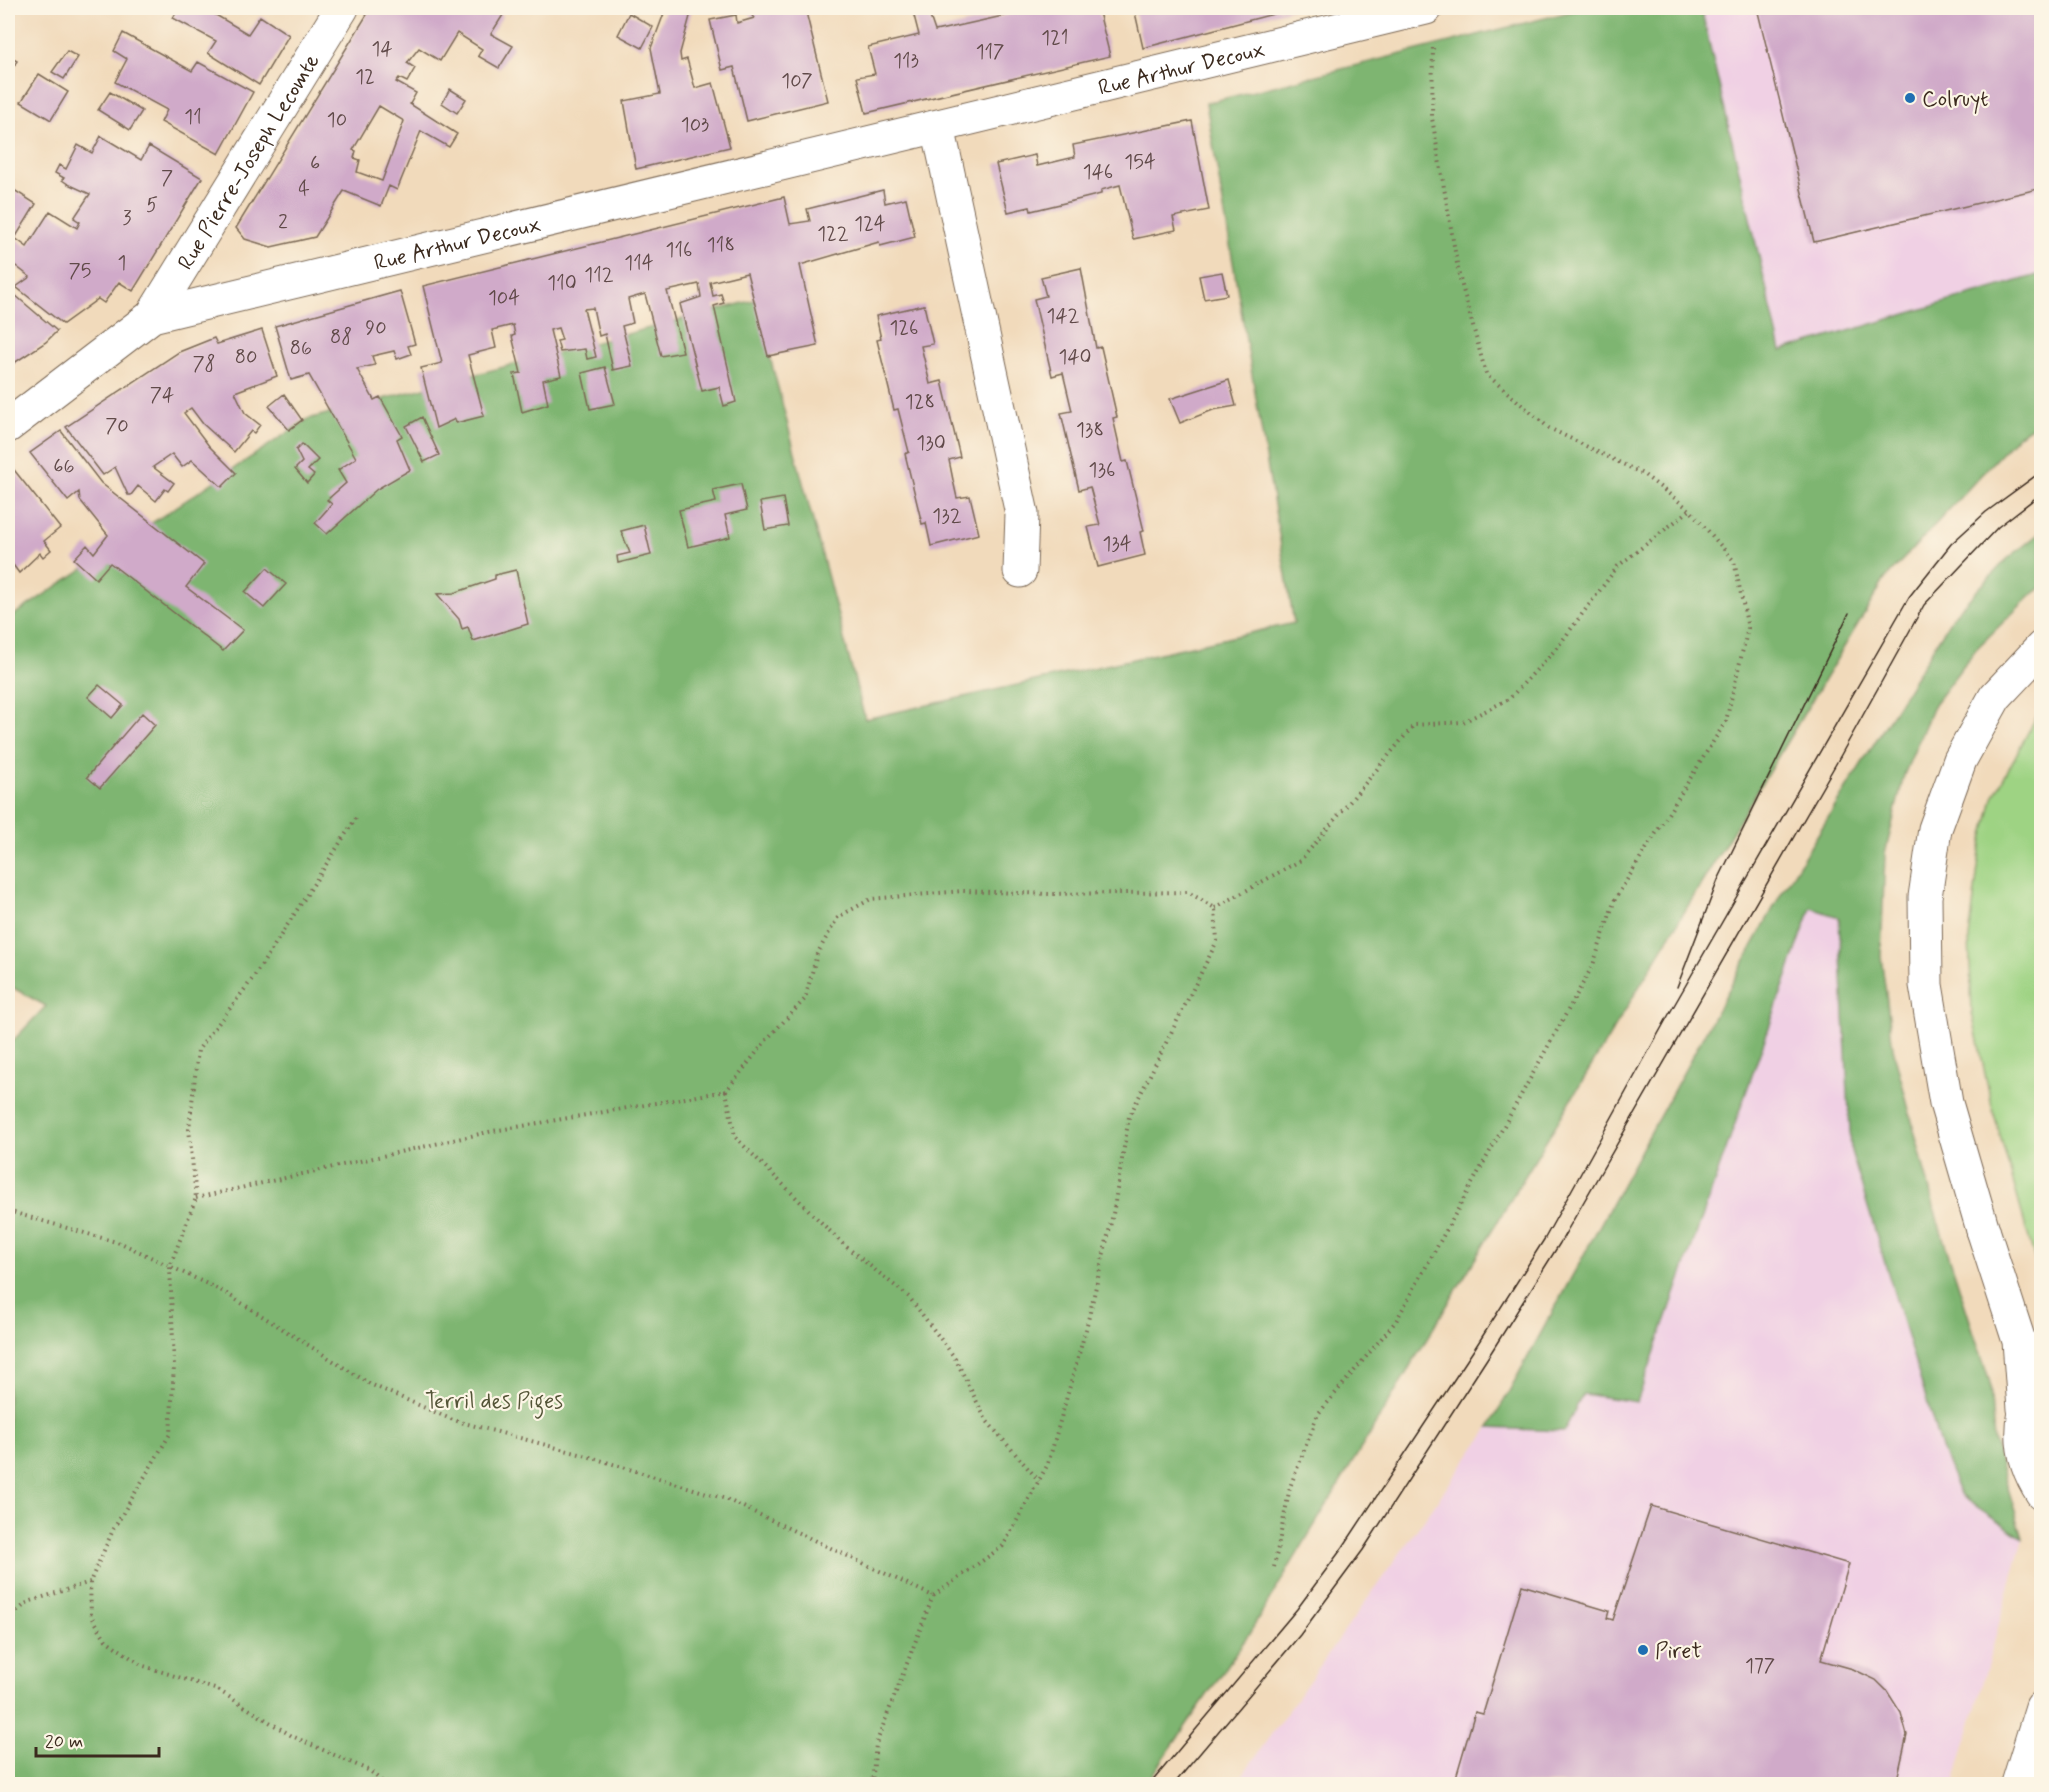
<svg xmlns="http://www.w3.org/2000/svg" width="2049" height="1792" viewBox="0 0 2049 1792" font-family="Mynerve,sans-serif">
	<style>
		.built { fill: #f0d0e4 }
		.green { fill: #9ed383; stroke: #6c7e50; stroke-width: 1.5 }
		.forest { fill: #7eb571; stroke: #5c7048; stroke-width: 1.5 }
		.building { fill: #d0aac9; fill-rule: evenodd }
		.lines { fill: none; stroke-linecap: round; stroke-linejoin: round }
		.minor-casing { stroke: #7b6855; stroke-width: 35 }
		.major-casing { stroke: #7b6855; stroke-width: 35 }
		.highway-casing { stroke: #7b6855; stroke-width: 35 }
		.path { stroke: #7b6855; stroke-width: 4; stroke-dasharray: 1.5 4.5; stroke-linecap: butt }
		.minor { stroke: #fff; stroke-width: 33 }
		.major { stroke: #fff; stroke-width: 33 }
		.highway { stroke: #fff; stroke-width: 33 }
		.tram { stroke: #3b2a1e; stroke-width: 1.5 }
		.poi-dot { fill: #1f6fb2; stroke: #fcf5e5; stroke-width: 2 }
		.labels { text-anchor: middle; stroke-width: 4.5; stroke-linejoin: round; paint-order: stroke }
		.number-label { font-size: 20px; fill: #604a49 }
		.street-label { font-size: 22px; fill: #3b2a1e; stroke: #fcf5e5 }
		.poi-label { font-size: 22px; fill: #3b2a1e; stroke: #fcf5e5; text-anchor: start }
		.park-label { font-size: 22px; fill: #545437; stroke: #fcf5e5 }
	</style>
	<rect width="100%" height="100%" fill="#fcf5e5"/>
	<filter id="ink" filterUnits="userSpaceOnUse"><feTurbulence type="fractalNoise" baseFrequency=".0167" numOctaves="2"/><feDisplacementMap in="SourceGraphic" scale="12" xChannelSelector="R" yChannelSelector="G"/><feConvolveMatrix kernelMatrix="1 2 1 2 8 2 1 2 1" color-interpolation-filters="sRGB"/></filter>
	<filter id="wash" filterUnits="userSpaceOnUse"><feTurbulence type="fractalNoise" baseFrequency=".008" numOctaves="4" result="noise"/><feDisplacementMap in="SourceGraphic" scale="24" xChannelSelector="R" yChannelSelector="G"/><feGaussianBlur stdDeviation="1.35" result="paint"/><feColorMatrix in="noise" values="0 0 0 0 0 0 0 0 0 0 0 0 0 0 0 0 0 1.4 0 .05"/><feComposite in="paint" operator="in"/></filter>
	<g filter="url(#wash)">
		<rect width="100%" height="100%" fill="#f1dabb"/>
		<!-- built -->
		<path class="built" d="M 1701,8 L 2041,8 L 2041,274 L 1781,352 Z
			M 1810,908 L 1839,916 L 1851,1151 L 1941,1448 L 1960,1495 L 2023,1538 L 1954,1784 L 1236,1784 L 1489,1428 L 1564,1431 L 1582,1394 L 1637,1402 Z"/>
		<!-- green -->
		<path class="green" d="M 2041,708 L 2041,1281 L 1992,1107 L 1972,1013 L 1969,938 L 1980,852 L 1993,798 Z"/>
		<!-- forest -->
		<path class="forest" d="M 1585,8 L 1701,8 L 1781,351 L 2041,274 L 2041,421 L 2017,436 L 1885,579 L 1249,1634 L 1146,1784 L 8,1784 L 8,1046 L 46,1006 L 8,985 L 8,619 L 308,419 L 755,300 L 865,719 L 1294,623 L 1206,103 Z
			M 2041,532 L 2041,588 L 2030,596 L 1976,649 L 1934,704 L 1904,775 L 1885,854 L 1881,956 L 1893,1048 L 1938,1222 L 1990,1383 L 1994,1441 L 2023,1538 L 1960,1495 L 1941,1448 L 1851,1151 L 1839,917 L 1811,908 L 1637,1402 L 1583,1394 L 1564,1431 L 1489,1428 L 1781,894 L 1953,616 L 2006,560 Z"/>
		<g id="blocks">
			<!-- building -->
			<path class="building" d="M 167,8 L 204,8 L 248,34 L 260,16 L 289,35 L 259,85 L 208,53 L 216,41 L 173,18 L 176,13 Z
				M 371,8 L 491,8 L 503,15 L 491,34 L 513,46 L 499,68 L 478,56 L 482,49 L 457,33 L 440,61 L 419,48 L 407,63 L 415,68 L 407,82 L 399,78 L 396,82 L 416,93 L 410,104 L 457,134 L 449,147 L 421,131 L 397,190 L 389,186 L 381,206 L 344,191 L 315,237 L 271,247 L 245,239 L 236,228 ZM 379,106 L 404,121 L 382,181 L 357,172 L 360,160 L 354,158 L 356,151 L 353,150 Z
				M 666,8 L 692,9 L 680,53 L 681,61 L 687,59 L 695,88 L 713,83 L 730,147 L 636,169 L 624,101 L 660,94 L 651,48 Z
				M 763,8 L 805,8 L 828,101 L 747,121 L 734,67 L 722,70 L 710,20 L 736,15 L 737,23 L 754,18 L 748,11 Z
				M 912,8 L 927,8 L 935,31 L 1012,14 L 1011,8 L 1098,8 L 1110,56 L 866,113 L 857,77 L 875,74 L 868,47 L 919,35 Z
				M 1134,8 L 1296,8 L 1143,48 Z
				M 1757,8 L 2042,8 L 2042,188 L 1814,242 Z
				M 629,13 L 653,27 L 642,48 L 618,35 Z
				M 123,33 L 192,71 L 198,62 L 253,92 L 219,154 L 161,122 L 167,110 L 115,82 L 127,59 L 114,51 Z
				M 67,51 L 78,57 L 64,79 L 52,72 Z
				M 8,56 L 17,61 L 9,74 L 8,73 Z
				M 39,74 L 68,92 L 51,120 L 21,102 Z
				M 450,89 L 466,99 L 457,113 L 442,103 Z
				M 110,92 L 142,111 L 130,130 L 98,110 Z
				M 1192,121 L 1209,210 L 1173,217 L 1176,230 L 1133,239 L 1120,185 L 1101,190 L 1101,194 L 1085,198 L 1031,211 L 1030,207 L 1008,212 L 996,164 L 1035,155 L 1037,166 L 1075,157 L 1073,145 Z
				M 101,136 L 141,160 L 149,146 L 202,178 L 133,291 L 119,282 L 104,303 L 98,299 L 63,324 L 16,287 L 30,277 L 8,260 L 8,186 L 36,204 L 15,238 L 27,247 L 50,211 L 77,228 L 80,222 L 74,218 L 90,194 L 68,184 L 62,180 L 64,178 L 55,173 L 59,165 L 66,169 L 78,145 L 92,153 Z
				M 883,190 L 885,203 L 906,198 L 915,237 L 880,246 L 879,242 L 800,265 L 818,346 L 768,356 L 747,273 L 710,282 L 713,296 L 721,294 L 724,303 L 714,306 L 736,402 L 724,406 L 719,387 L 702,391 L 680,304 L 701,297 L 699,284 L 667,291 L 683,352 L 661,356 L 645,294 L 628,299 L 633,323 L 622,326 L 632,366 L 613,370 L 605,334 L 599,336 L 593,308 L 584,309 L 596,357 L 587,359 L 585,349 L 560,352 L 557,341 L 562,340 L 558,328 L 550,330 L 561,376 L 543,380 L 548,404 L 522,412 L 514,374 L 521,373 L 512,336 L 515,335 L 513,325 L 492,330 L 496,348 L 468,355 L 484,416 L 456,423 L 455,419 L 436,428 L 421,368 L 442,363 L 423,286 L 784,197 L 790,224 L 810,221 L 807,209 Z
				M 1081,268 L 1096,348 L 1101,347 L 1117,417 L 1113,418 L 1123,462 L 1127,461 L 1144,531 L 1140,532 L 1145,555 L 1098,567 L 1088,527 L 1100,525 L 1090,487 L 1079,490 L 1061,413 L 1072,411 L 1063,373 L 1052,376 L 1034,299 L 1046,296 L 1041,277 Z
				M 1222,272 L 1227,295 L 1204,299 L 1199,276 Z
				M 8,289 L 57,331 L 46,342 L 8,367 Z
				M 400,291 L 415,344 L 408,346 L 411,354 L 397,359 L 394,351 L 372,356 L 375,365 L 357,369 L 374,400 L 380,397 L 402,436 L 397,439 L 410,470 L 377,489 L 327,534 L 315,523 L 332,504 L 327,500 L 346,483 L 338,470 L 356,458 L 309,375 L 291,380 L 275,326 Z
				M 924,305 L 933,344 L 921,346 L 930,384 L 942,381 L 960,457 L 949,460 L 953,480 L 957,498 L 970,496 L 979,534 L 931,546 L 926,523 L 922,524 L 905,454 L 909,452 L 898,409 L 894,410 L 877,340 L 881,339 L 876,316 Z
				M 262,330 L 277,376 L 235,392 L 245,413 L 260,425 L 254,433 L 251,431 L 234,452 L 203,424 L 191,408 L 184,413 L 209,446 L 236,473 L 222,487 L 192,460 L 182,467 L 172,454 L 153,467 L 174,483 L 168,491 L 165,489 L 156,501 L 138,486 L 131,495 L 128,495 L 115,467 L 103,475 L 66,427 L 179,352 L 214,338 L 217,344 Z
				M 605,367 L 615,404 L 590,409 L 582,373 Z
				M 1229,380 L 1236,406 L 1213,410 L 1180,423 L 1170,399 Z
				M 284,394 L 302,420 L 289,430 L 269,406 Z
				M 422,417 L 439,455 L 424,462 L 406,426 Z
				M 61,431 L 101,483 L 204,564 L 186,587 L 243,630 L 223,651 L 110,563 L 96,579 L 74,559 L 87,545 L 94,553 L 108,535 L 80,500 L 79,492 L 68,501 L 30,453 Z
				M 302,444 L 318,460 L 308,470 L 314,475 L 307,483 L 295,469 L 302,462 L 296,450 Z
				M 11,466 L 60,528 L 44,541 L 51,550 L 43,557 L 40,553 L 19,573 L 8,558 L 8,469 Z
				M 741,484 L 747,510 L 725,515 L 730,537 L 688,547 L 679,510 L 716,502 L 713,490 Z
				M 783,498 L 788,526 L 765,530 L 760,502 Z
				M 644,525 L 651,555 L 618,563 L 617,556 L 630,553 L 621,531 Z
				M 267,568 L 286,584 L 264,608 L 245,592 Z
				M 516,570 L 528,624 L 473,641 L 468,627 L 462,629 L 459,619 L 437,594 L 454,593 L 495,579 L 495,575 Z
				M 99,685 L 123,705 L 112,718 L 88,697 Z
				M 142,713 L 155,725 L 100,788 L 87,777 Z
				M 1651,1506 L 1849,1564 L 1821,1660 L 1853,1669 L 1876,1680 L 1887,1691 L 1901,1713 L 1907,1735 L 1896,1784 L 1454,1784 L 1475,1712 L 1483,1714 L 1522,1585 L 1609,1611 L 1607,1618 L 1613,1620 Z"/>
		</g>
	</g>
	<g filter="url(#ink)">
		<use href="#blocks" fill-opacity="0" stroke="#7b6855" stroke-width="1.5"/>
		<g class="lines">
			<!-- minor casing -->
			<g class="minor-casing">
				<g id="minor">
					<path d="M 938,127 L 1022,514 L 1020,571"/>
					<path id="s1" d="M 152,316 L 342,8"/>
					<path id="s2" d="M 8,426 L 152,316 L 1426,8"/>
				</g>
			</g>
			<!-- major casing -->
			<g class="major-casing">
				<path id="major" d="M 1983,1230 L 2019,1341 L 2024,1409
					M 2032,1389 C 2017,1426 2020,1460 2042,1493
					M 2018,1784 L 2042,1707"/>
			</g>
			<!-- highway casing -->
			<g class="highway-casing">
				<path id="highway" d="M 1983,1230 L 1946,1103 L 1926,985 L 1925,897 L 1935,829 L 1960,760 L 1995,697 L 2042,647"/>
			</g>
			<!-- path -->
			<path class="path" d="M 356,818 L 254,977 L 198,1050 L 189,1129 L 196,1198 L 170,1266 L 174,1366 L 170,1434 L 113,1530 L 90,1582 L 91,1615 L 106,1640 L 141,1665 L 218,1690 L 292,1736 L 370,1771 L 385,1784
				M 1215,908 L 1301,860 L 1414,725 L 1463,722 L 1509,699 L 1556,649 L 1618,566 L 1690,510
				M 196,1198 L 493,1131 L 726,1091
				M 8,1211 L 123,1244 L 224,1292 L 370,1384 L 453,1420 L 587,1456 L 726,1499 L 933,1596 L 1003,1546 L 1048,1464 L 1086,1329 L 1113,1214 L 1129,1117 L 1217,941 L 1215,908 L 1188,892 L 1050,894 L 962,891 L 871,899 L 838,917 L 817,954 L 805,999 L 768,1038 L 726,1091 L 735,1137 L 844,1245 L 909,1297 L 955,1358 L 986,1420 L 1039,1481
				M 1274,1567 L 1290,1487 L 1318,1414 L 1396,1321 L 1593,965 L 1615,899 L 1726,721 L 1748,628 L 1734,561 L 1690,510 L 1643,474 L 1549,428 L 1486,374 L 1459,275 L 1432,118 L 1433,44
				M 8,1619 L 28,1602 L 90,1582
				M 872,1784 L 876,1744 L 933,1596"/>
			<!-- minor -->
			<use href="#minor" class="minor"/>
			<!-- major -->
			<use href="#major" class="major"/>
			<!-- highway -->
			<use href="#highway" class="highway"/>
			<!-- tram -->
			<path class="tram" d="M 1677,987 L 1718,880 L 1849,613
				M 1150,1784 L 1297,1609 L 1343,1547 L 1475,1348 L 1545,1238 L 1668,1016 L 1909,597 L 1951,544 L 1986,512 L 2042,471
				M 1174,1784 L 1300,1635 L 1363,1550 L 1492,1351 L 1560,1243 L 1837,762 L 1924,605 L 1998,527 L 2042,493"/>
		</g>
	</g>
	<!-- markers -->
	<g class="poi-dot">
		<circle cx="1910" cy="98" r="6"/>
		<circle cx="1643" cy="1650" r="6"/>
	</g>
	<g class="labels">
		<!-- number labels -->
		<g class="number-label">
			<text x="1055" y="44">121</text>
			<text x="382" y="55">14</text>
			<text x="990" y="58">117</text>
			<text x="906" y="67">113</text>
			<text x="365" y="83">12</text>
			<text x="797" y="87">107</text>
			<text x="193" y="123">11</text>
			<text x="337" y="126">10</text>
			<text x="695" y="131">103</text>
			<text x="1140" y="168">154</text>
			<text x="315" y="169">6</text>
			<text x="1098" y="178">146</text>
			<text x="167" y="184">7</text>
			<text x="304" y="195">4</text>
			<text x="152" y="211">5</text>
			<text x="127" y="224">3</text>
			<text x="283" y="228">2</text>
			<text x="870" y="230">124</text>
			<text x="833" y="240">122</text>
			<text x="721" y="251">118</text>
			<text x="679" y="256">116</text>
			<text x="122" y="269">1</text>
			<text x="639" y="269">114</text>
			<text x="80" y="277">75</text>
			<text x="599" y="281">112</text>
			<text x="562" y="289">110</text>
			<text x="504" y="304">104</text>
			<text x="1063" y="322">142</text>
			<text x="376" y="334">90</text>
			<text x="904" y="334">126</text>
			<text x="341" y="343">88</text>
			<text x="301" y="354">86</text>
			<text x="246" y="363">80</text>
			<text x="1075" y="363">140</text>
			<text x="204" y="370">78</text>
			<text x="162" y="401">74</text>
			<text x="920" y="408">128</text>
			<text x="117" y="432">70</text>
			<text x="1090" y="436">138</text>
			<text x="931" y="449">130</text>
			<text x="64" y="472">66</text>
			<text x="1102" y="476">136</text>
			<text x="947" y="522">132</text>
			<text x="1117" y="550">134</text>
			<text x="1760" y="1672">177</text>
		</g>
		<!-- street labels -->
		<g class="street-label">
			<text dy="8" stroke="none"><textPath href="#s2" startOffset="1240">Rue Arthur Decoux</textPath></text>
			<text dy="8" stroke="none"><textPath href="#s1" startOffset="182">Rue Pierre-Joseph Lecomte</textPath></text>
			<text dy="8" stroke="none"><textPath href="#s2" startOffset="495">Rue Arthur Decoux</textPath></text>
		</g>
		<!-- poi labels -->
		<g class="poi-label">
			<text x="1922" y="106">Colruyt</text>
			<text x="1655" y="1658">Piret</text>
		</g>
		<!-- park labels -->
		<g class="park-label">
			<text x="494" y="1408">Terril des Piges</text>
		</g>
	</g>
	<!-- margin -->
	<rect width="2049" height="1792" fill="none" stroke="#fcf5e5" stroke-width="30"/>
	<!-- scale -->
	<path d="M36 1747v9h123v-9" fill="none" stroke="#3b2a1e" stroke-width="3"/>
	<text x="45" y="1747" font-size="18" fill="#3b2a1e" stroke="#fcf5e5" stroke-width="4.5" paint-order="stroke">20 m</text>
</svg>
